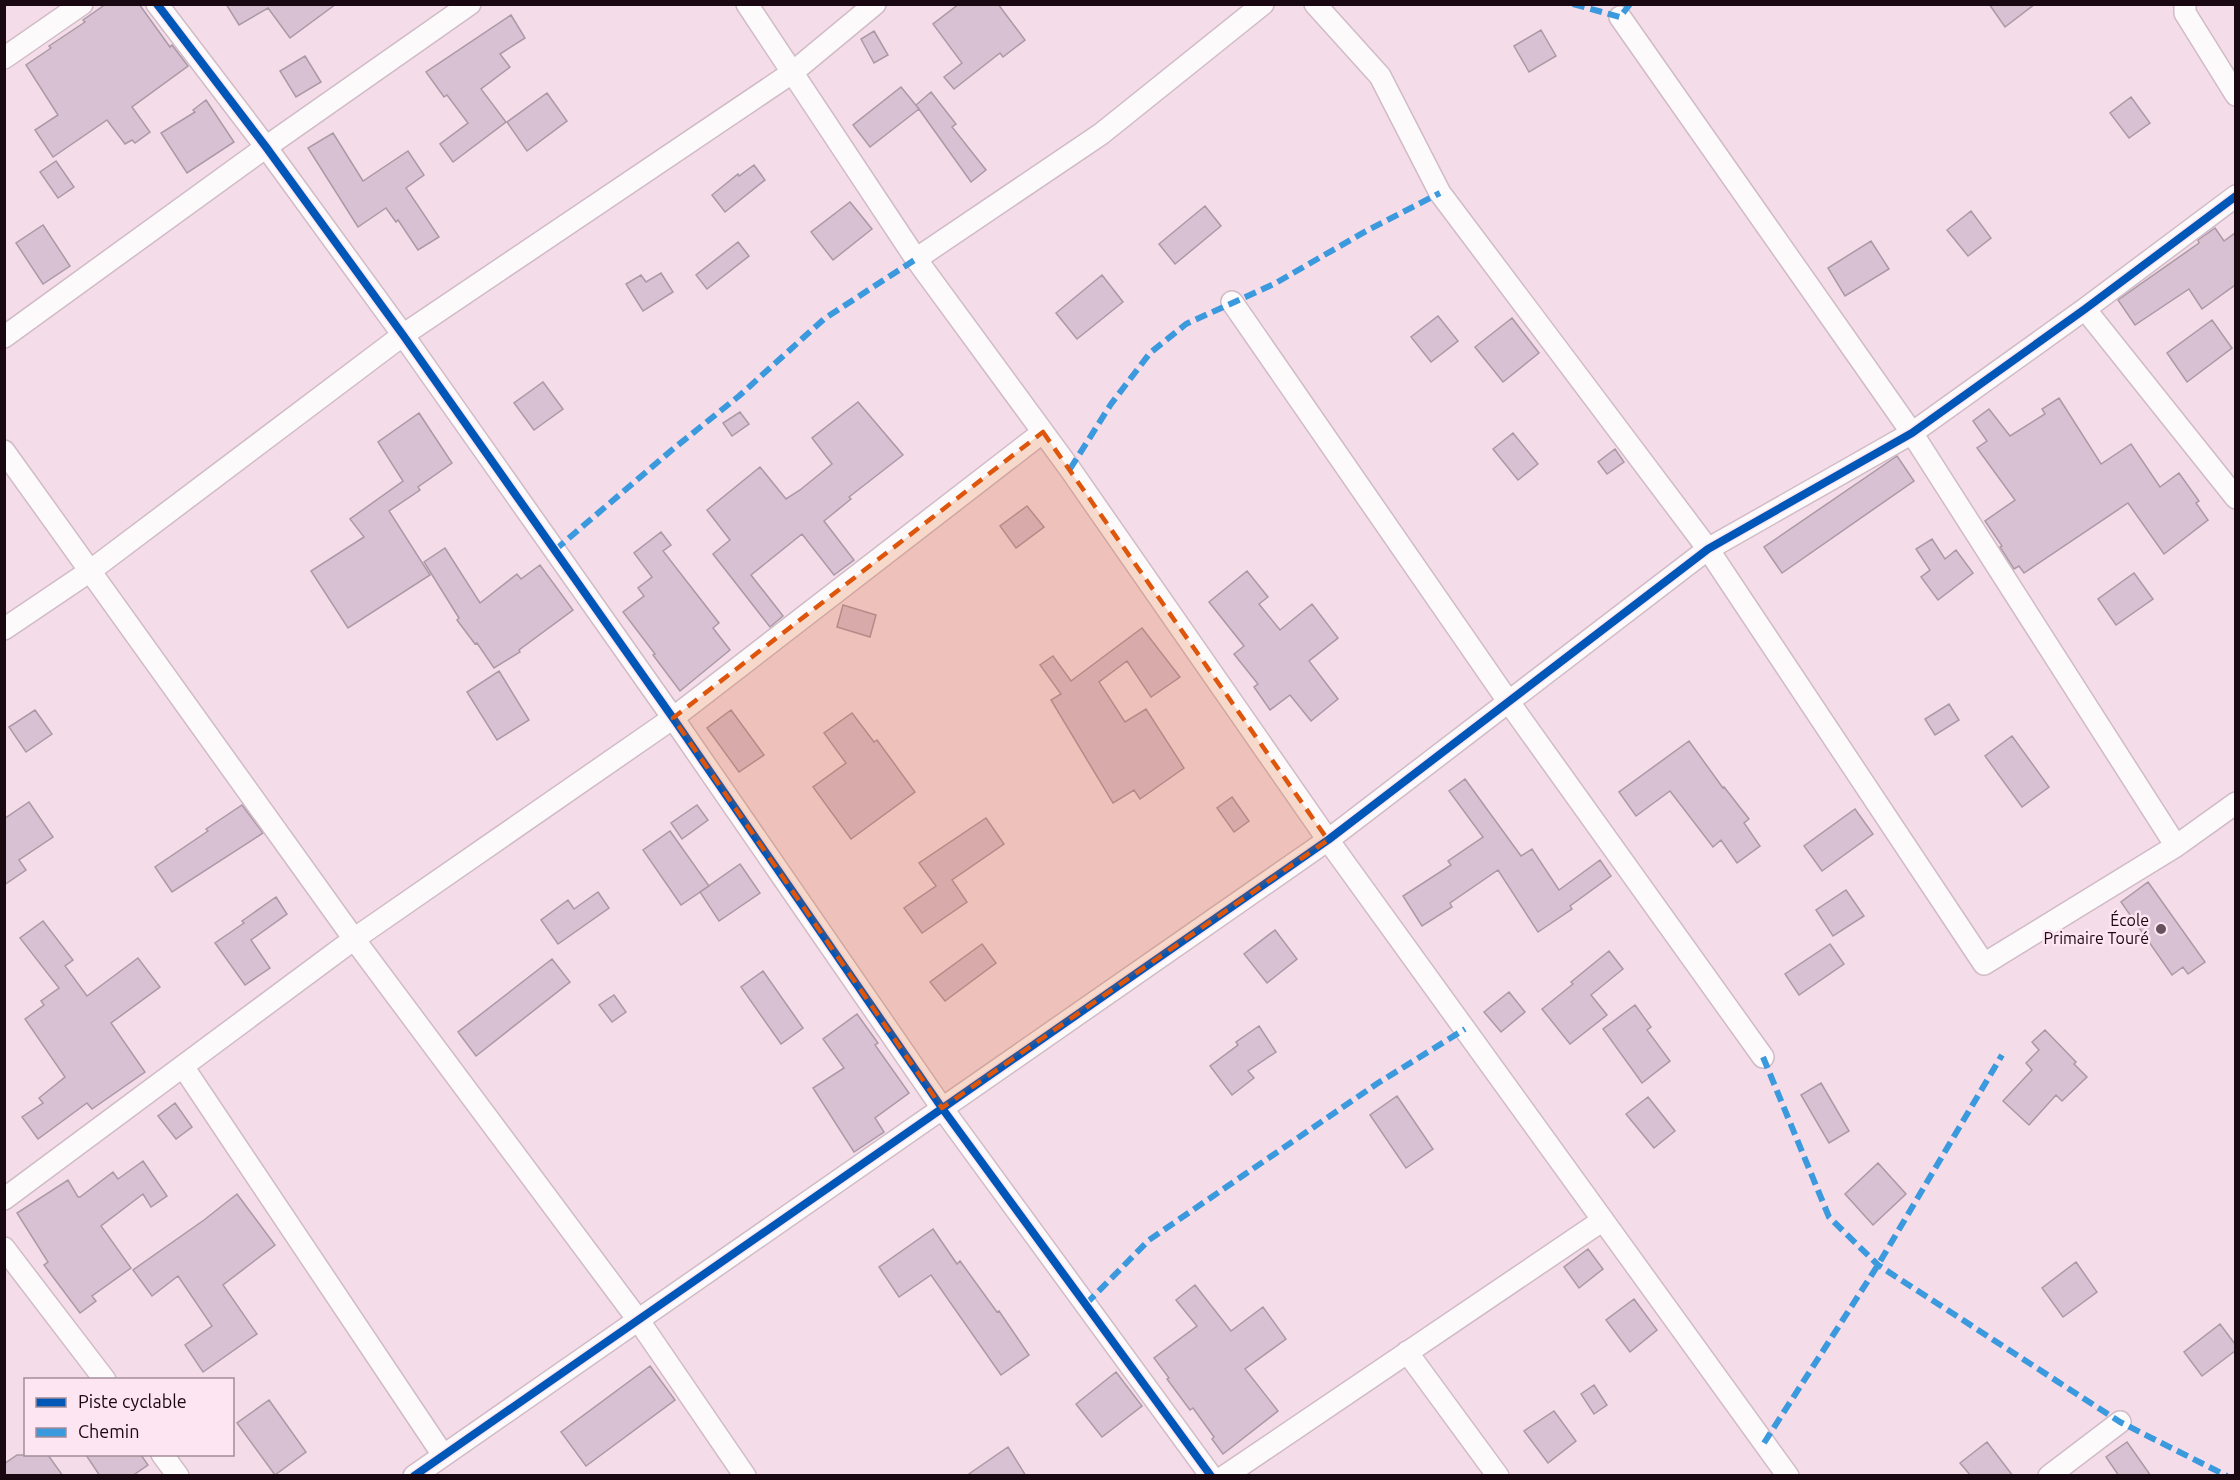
<svg xmlns="http://www.w3.org/2000/svg" width="2240" height="1480" viewBox="0 0 2240 1480" font-family="Ubuntu,sans-serif">
	<style>
		.building { fill: #d7c1d3; stroke: #ab99a6; stroke-width: 1.5 }
		.lines { fill: none; stroke-linecap: round; stroke-linejoin: round }
		.minor-casing { stroke: #d0bbc6; stroke-width: 24 }
		.minor { stroke: #fdfafc; stroke-width: 21 }
		.quiet { stroke: #3b99de; stroke-width: 6; stroke-dasharray: 12 6; stroke-linecap: butt }
		.cycleway-casing { stroke: #fde6f2; stroke-width: 11 }
		.cycleway { stroke: #0057b8; stroke-width: 8 }
		.marked { fill: #de550c; fill-opacity: 0.2; stroke: #de550c; stroke-width: 4.5; stroke-dasharray: 12 8; stroke-linejoin: round }
		.poi-dot { fill: #66525d; stroke: #fde6f2; stroke-width: 2 }
		.labels { text-anchor: middle; stroke-width: 5; stroke-linejoin: round; paint-order: stroke }
		.poi-label { font-size: 16px; fill: #190712; stroke: #fde6f2; text-anchor: end }
	</style>
	<rect width="100%" height="100%" fill="#f4dce8"/>
	<!-- building -->
	<path class="building" d="M 106,4 L 139,4 L 170,47 L 172,45 L 188,66 L 132,107 L 150,132 L 135,143 L 132,140 L 125,144 L 107,120 L 53,157 L 35,130 L 58,115 L 26,65 L 51,48 L 49,46 L 85,22 L 83,20 Z
		M 226,4 L 336,4 L 290,38 L 268,8 L 239,25 Z
		M 959,4 L 998,4 L 1025,40 L 1003,57 L 1000,53 L 954,89 L 944,77 L 962,63 L 933,24 Z
		M 1989,4 L 2035,4 L 2005,27 Z
		M 511,15 L 525,38 L 500,54 L 510,67 L 481,89 L 506,122 L 453,162 L 440,144 L 468,123 L 447,95 L 444,97 L 426,72 Z
		M 1541,30 L 1556,56 L 1529,72 L 1514,46 Z
		M 874,31 L 888,55 L 874,63 L 861,39 Z
		M 305,56 L 321,82 L 296,97 L 280,71 Z
		M 901,87 L 919,109 L 870,147 L 853,125 Z
		M 931,92 L 956,124 L 952,127 L 986,170 L 971,182 L 916,105 Z
		M 547,93 L 567,121 L 527,151 L 507,122 Z
		M 2131,97 L 2150,123 L 2129,138 L 2110,113 Z
		M 206,100 L 234,142 L 187,173 L 161,133 L 195,112 L 193,110 Z
		M 333,133 L 363,181 L 408,151 L 424,175 L 406,188 L 439,237 L 418,250 L 398,220 L 396,222 L 386,208 L 358,227 L 308,148 Z
		M 56,161 L 74,187 L 58,198 L 40,172 Z
		M 754,165 L 765,180 L 725,212 L 712,195 L 738,174 L 739,176 Z
		M 850,202 L 872,229 L 833,260 L 811,232 Z
		M 1205,206 L 1221,226 L 1175,264 L 1159,244 Z
		M 1971,211 L 1991,238 L 1968,256 L 1947,230 Z
		M 43,225 L 70,266 L 43,284 L 16,243 Z
		M 2215,228 L 2224,241 L 2235,233 L 2235,285 L 2202,309 L 2189,289 L 2135,325 L 2118,300 L 2199,243 L 2198,240 Z
		M 1871,241 L 1889,269 L 1845,296 L 1828,268 Z
		M 738,242 L 749,256 L 707,289 L 696,275 Z
		M 661,273 L 673,292 L 643,311 L 626,284 L 641,275 L 646,282 Z
		M 1102,275 L 1123,302 L 1077,339 L 1056,313 Z
		M 1438,316 L 1458,341 L 1431,362 L 1411,337 Z
		M 1512,318 L 1539,353 L 1503,382 L 1475,347 Z
		M 2212,320 L 2232,348 L 2187,382 L 2167,353 Z
		M 543,382 L 563,409 L 534,430 L 514,403 Z
		M 2059,398 L 2101,464 L 2131,444 L 2160,487 L 2179,473 L 2199,501 L 2196,503 L 2208,520 L 2164,554 L 2128,503 L 2024,573 L 2019,566 L 2014,569 L 2000,547 L 2002,546 L 1985,521 L 2015,500 L 1977,448 L 1987,441 L 1973,421 L 1989,409 L 2010,436 L 2045,414 L 2042,409 Z
		M 858,402 L 903,455 L 849,497 L 851,499 L 824,521 L 854,560 L 834,575 L 802,534 L 751,575 L 783,616 L 770,627 L 713,554 L 730,540 L 707,510 L 760,467 L 786,499 L 800,490 L 832,464 L 812,438 Z
		M 740,412 L 749,424 L 732,436 L 723,423 Z
		M 419,413 L 452,463 L 418,487 L 420,490 L 389,511 L 430,575 L 348,628 L 311,571 L 364,537 L 350,519 L 403,481 L 378,442 Z
		M 1513,433 L 1538,464 L 1518,480 L 1493,449 Z
		M 1615,449 L 1624,462 L 1607,474 L 1598,462 Z
		M 1897,456 L 1914,481 L 1782,573 L 1764,547 Z
		M 1027,506 L 1044,527 L 1016,548 L 1000,526 Z
		M 661,532 L 671,545 L 663,551 L 719,623 L 713,628 L 730,650 L 680,691 L 653,655 L 655,654 L 623,612 L 644,596 L 638,588 L 652,577 L 634,553 Z
		M 1932,539 L 1945,559 L 1956,550 L 1973,573 L 1938,600 L 1921,577 L 1930,570 L 1916,549 Z
		M 445,548 L 480,603 L 517,574 L 521,579 L 540,565 L 573,610 L 519,650 L 520,652 L 494,668 L 477,643 L 475,644 L 457,620 L 459,618 L 424,562 Z
		M 1247,571 L 1268,597 L 1259,604 L 1280,630 L 1312,604 L 1338,638 L 1309,661 L 1338,699 L 1311,721 L 1290,695 L 1270,710 L 1254,687 L 1258,684 L 1234,654 L 1244,646 L 1209,602 Z
		M 2134,573 L 2153,599 L 2116,625 L 2098,599 Z
		M 843,605 L 876,615 L 870,637 L 837,627 Z
		M 1142,628 L 1180,677 L 1151,697 L 1127,661 L 1099,682 L 1125,722 L 1146,709 L 1184,768 L 1140,799 L 1134,790 L 1113,803 L 1051,700 L 1061,694 L 1040,665 L 1053,656 L 1071,681 Z
		M 499,671 L 529,720 L 497,740 L 467,692 Z
		M 1949,704 L 1959,720 L 1935,735 L 1925,719 Z
		M 35,710 L 52,734 L 26,752 L 9,727 Z
		M 731,710 L 764,755 L 739,772 L 707,728 Z
		M 852,713 L 874,742 L 877,740 L 915,792 L 851,839 L 813,787 L 846,763 L 824,733 Z
		M 2012,736 L 2049,787 L 2022,807 L 1985,756 Z
		M 1689,741 L 1723,788 L 1724,787 L 1749,819 L 1744,823 L 1760,846 L 1737,863 L 1721,840 L 1713,847 L 1670,791 L 1636,816 L 1619,792 Z
		M 1465,779 L 1521,856 L 1532,849 L 1559,890 L 1600,860 L 1611,876 L 1570,906 L 1572,909 L 1538,932 L 1498,870 L 1450,903 L 1452,907 L 1422,926 L 1403,896 L 1451,865 L 1448,861 L 1483,837 L 1449,791 Z
		M 1232,797 L 1249,821 L 1234,832 L 1217,808 Z
		M 29,802 L 53,837 L 19,860 L 26,870 L 4,885 L 4,819 Z
		M 242,805 L 263,833 L 172,892 L 155,867 L 208,831 L 206,829 Z
		M 697,805 L 708,820 L 682,839 L 671,823 Z
		M 1855,809 L 1873,834 L 1822,871 L 1804,846 Z
		M 986,818 L 1004,844 L 952,880 L 967,902 L 922,933 L 904,908 L 936,886 L 919,863 Z
		M 670,831 L 709,886 L 681,905 L 643,850 Z
		M 740,864 L 760,893 L 719,921 L 700,892 Z
		M 2148,882 L 2205,962 L 2188,974 L 2183,967 L 2172,975 L 2121,902 Z
		M 1846,890 L 1864,916 L 1833,936 L 1816,910 Z
		M 598,892 L 609,908 L 558,944 L 541,920 L 568,900 L 574,909 Z
		M 276,897 L 287,914 L 251,940 L 270,968 L 245,985 L 215,943 L 244,923 L 242,921 Z
		M 43,921 L 73,960 L 65,966 L 87,996 L 138,958 L 160,987 L 111,1023 L 145,1072 L 92,1109 L 87,1103 L 38,1139 L 22,1117 L 43,1103 L 39,1098 L 65,1077 L 25,1019 L 44,1005 L 41,1001 L 59,988 L 20,938 Z
		M 1275,930 L 1297,959 L 1267,983 L 1244,954 Z
		M 982,944 L 996,963 L 945,1001 L 930,982 Z
		M 1830,944 L 1844,964 L 1799,995 L 1785,974 Z
		M 1609,951 L 1623,969 L 1591,995 L 1607,1015 L 1570,1044 L 1542,1009 L 1573,984 L 1571,982 Z
		M 552,959 L 570,982 L 476,1056 L 458,1032 Z
		M 763,971 L 803,1028 L 781,1044 L 741,987 Z
		M 1509,992 L 1525,1012 L 1501,1032 L 1484,1012 Z
		M 614,995 L 626,1012 L 612,1022 L 599,1005 Z
		M 1635,1005 L 1651,1027 L 1647,1030 L 1670,1061 L 1642,1083 L 1603,1029 Z
		M 857,1014 L 878,1043 L 875,1045 L 909,1093 L 875,1118 L 884,1132 L 854,1152 L 813,1088 L 844,1068 L 823,1039 Z
		M 1259,1026 L 1276,1052 L 1248,1071 L 1254,1078 L 1232,1095 L 1210,1066 L 1238,1045 L 1236,1042 Z
		M 2045,1030 L 2076,1062 L 2074,1064 L 2087,1077 L 2062,1101 L 2056,1095 L 2029,1125 L 2003,1101 L 2032,1070 L 2026,1063 L 2039,1050 L 2032,1042 Z
		M 1821,1083 L 1849,1131 L 1829,1143 L 1801,1095 Z
		M 1397,1096 L 1433,1149 L 1406,1168 L 1370,1115 Z
		M 1648,1097 L 1675,1131 L 1654,1148 L 1626,1114 Z
		M 175,1103 L 192,1127 L 176,1139 L 158,1116 Z
		M 143,1161 L 167,1196 L 151,1207 L 143,1194 L 101,1226 L 131,1268 L 92,1296 L 96,1301 L 80,1313 L 44,1265 L 48,1262 L 17,1213 L 68,1180 L 78,1197 L 80,1197 L 113,1172 L 118,1179 Z
		M 1878,1163 L 1906,1194 L 1873,1225 L 1845,1194 Z
		M 237,1194 L 275,1245 L 223,1285 L 257,1334 L 203,1372 L 185,1345 L 212,1326 L 178,1276 L 152,1296 L 133,1270 L 204,1220 Z
		M 933,1229 L 957,1264 L 960,1261 L 997,1312 L 999,1311 L 1029,1355 L 1001,1375 L 931,1275 L 899,1297 L 879,1267 Z
		M 1588,1249 L 1603,1269 L 1579,1288 L 1564,1267 Z
		M 2076,1262 L 2097,1292 L 2063,1317 L 2042,1288 Z
		M 1195,1285 L 1231,1331 L 1263,1307 L 1286,1339 L 1245,1369 L 1278,1411 L 1223,1454 L 1212,1439 L 1214,1437 L 1193,1408 L 1190,1410 L 1167,1379 L 1169,1378 L 1154,1358 L 1197,1326 L 1176,1300 Z
		M 1634,1299 L 1657,1330 L 1630,1352 L 1606,1320 Z
		M 2220,1324 L 2235,1344 L 2235,1351 L 2202,1376 L 2184,1352 Z
		M 650,1366 L 675,1400 L 586,1466 L 561,1432 Z
		M 1116,1372 L 1142,1406 L 1102,1437 L 1076,1404 Z
		M 1594,1385 L 1607,1405 L 1594,1414 L 1581,1394 Z
		M 269,1400 L 306,1452 L 275,1475 L 237,1423 Z
		M 1554,1411 L 1576,1441 L 1548,1463 L 1524,1431 Z
		M 1987,1442 L 2013,1476 L 1971,1476 L 1960,1463 Z
		M 2127,1442 L 2151,1476 L 2119,1476 L 2106,1457 Z
		M 1008,1447 L 1026,1476 L 966,1476 Z
		M 17,1455 L 48,1455 L 63,1476 L 4,1476 L 4,1464 Z
		M 86,1455 L 141,1455 L 148,1465 L 132,1476 L 100,1476 Z"/>
	<g class="lines">
		<!-- minor casing -->
		<g class="minor-casing">
			<path id="minor" d="M 157,4 L 266,147 L 403,335 L 673,718 L 942,1108 L 1211,1476
				M 747,4 L 916,259 L 1070,469 L 1328,840 L 1788,1476
				M 1315,4 L 1380,76 L 1440,193 L 1708,549 L 1984,964 L 2176,846 L 2236,803
				M 2185,4 L 2185,13 L 2236,95
				M 1620,17 L 1912,433 L 2176,846
				M 4,58 L 82,4
				M 916,259 L 1101,134 L 1263,4
				M 1232,302 L 1508,701 L 1763,1057
				M 2085,309 L 2236,498
				M 4,337 L 266,147 L 470,4
				M 4,451 L 354,939 L 639,1321 L 745,1476
				M 4,629 L 90,571 L 403,335 L 793,72 L 875,4
				M 184,1068 L 443,1455
				M 4,1199 L 354,939 L 673,718 L 1043,432
				M 4,1248 L 105,1380
				M 1407,1352 L 1498,1476
				M 162,1454 L 178,1476
				M 414,1476 L 1328,840 L 1708,549 L 1912,433 L 2085,309 L 2236,196
				M 1225,1476 L 1603,1220
				M 2049,1476 L 2120,1422"/>
		</g>
		<!-- minor -->
		<use href="#minor" class="minor"/>
		<!-- quiet -->
		<path class="quiet" d="M 1573,4 L 1620,17 L 1630,4
			M 1070,469 L 1111,404 L 1150,353 L 1186,324 L 1274,284 L 1366,231 L 1440,193
			M 555,550 L 673,449 L 739,396 L 824,319 L 916,259
			M 1763,1057 L 1829,1217 L 1878,1265 L 2120,1422 L 2227,1476
			M 1086,1304 L 1149,1240 L 1378,1083 L 1465,1029
			M 1764,1443 L 1878,1265 L 2002,1055"/>
		<!-- cycleway casing -->
		<g class="cycleway-casing">
			<path id="cycleway" d="M 157,4 L 266,147 L 403,335 L 673,718 L 942,1108 L 1211,1476
				M 414,1476 L 1328,840 L 1708,549 L 1912,433 L 2085,309 L 2236,196"/>
		</g>
		<!-- cycleway -->
		<use href="#cycleway" class="cycleway"/>
	</g>
	<!-- marked area -->
	<path class="marked" d="M 1043,432 L 1328,840 L 942,1108 L 673,718 Z"/>
	<!-- markers -->
	<circle class="poi-dot" cx="2161" cy="929" r="6"/>
	<g class="labels">
		<!-- poi labels -->
		<g class="poi-label">
			<text x="2149" y="926">École<tspan x="2149" dy="18">Primaire Touré</tspan></text>
		</g>
	</g>
	<!-- border -->
	<rect width="2240" height="1480" fill="none" stroke="#190712" stroke-width="12"/>
	<!-- legend -->
	<rect x="24" y="1378" width="210" height="78" fill="#fde6f2" stroke="#a28d98" stroke-width="1.5"/>
	<rect x="36" y="1398" width="30" height="9" fill="#0057b8" stroke="#a28d98" stroke-width="1.5"/>
	<text x="78" y="1408" font-size="18" fill="#190712">Piste cyclable</text>
	<rect x="36" y="1428" width="30" height="9" fill="#3b99de" stroke="#a28d98" stroke-width="1.5"/>
	<text x="78" y="1438" font-size="18" fill="#190712">Chemin</text>
</svg>
